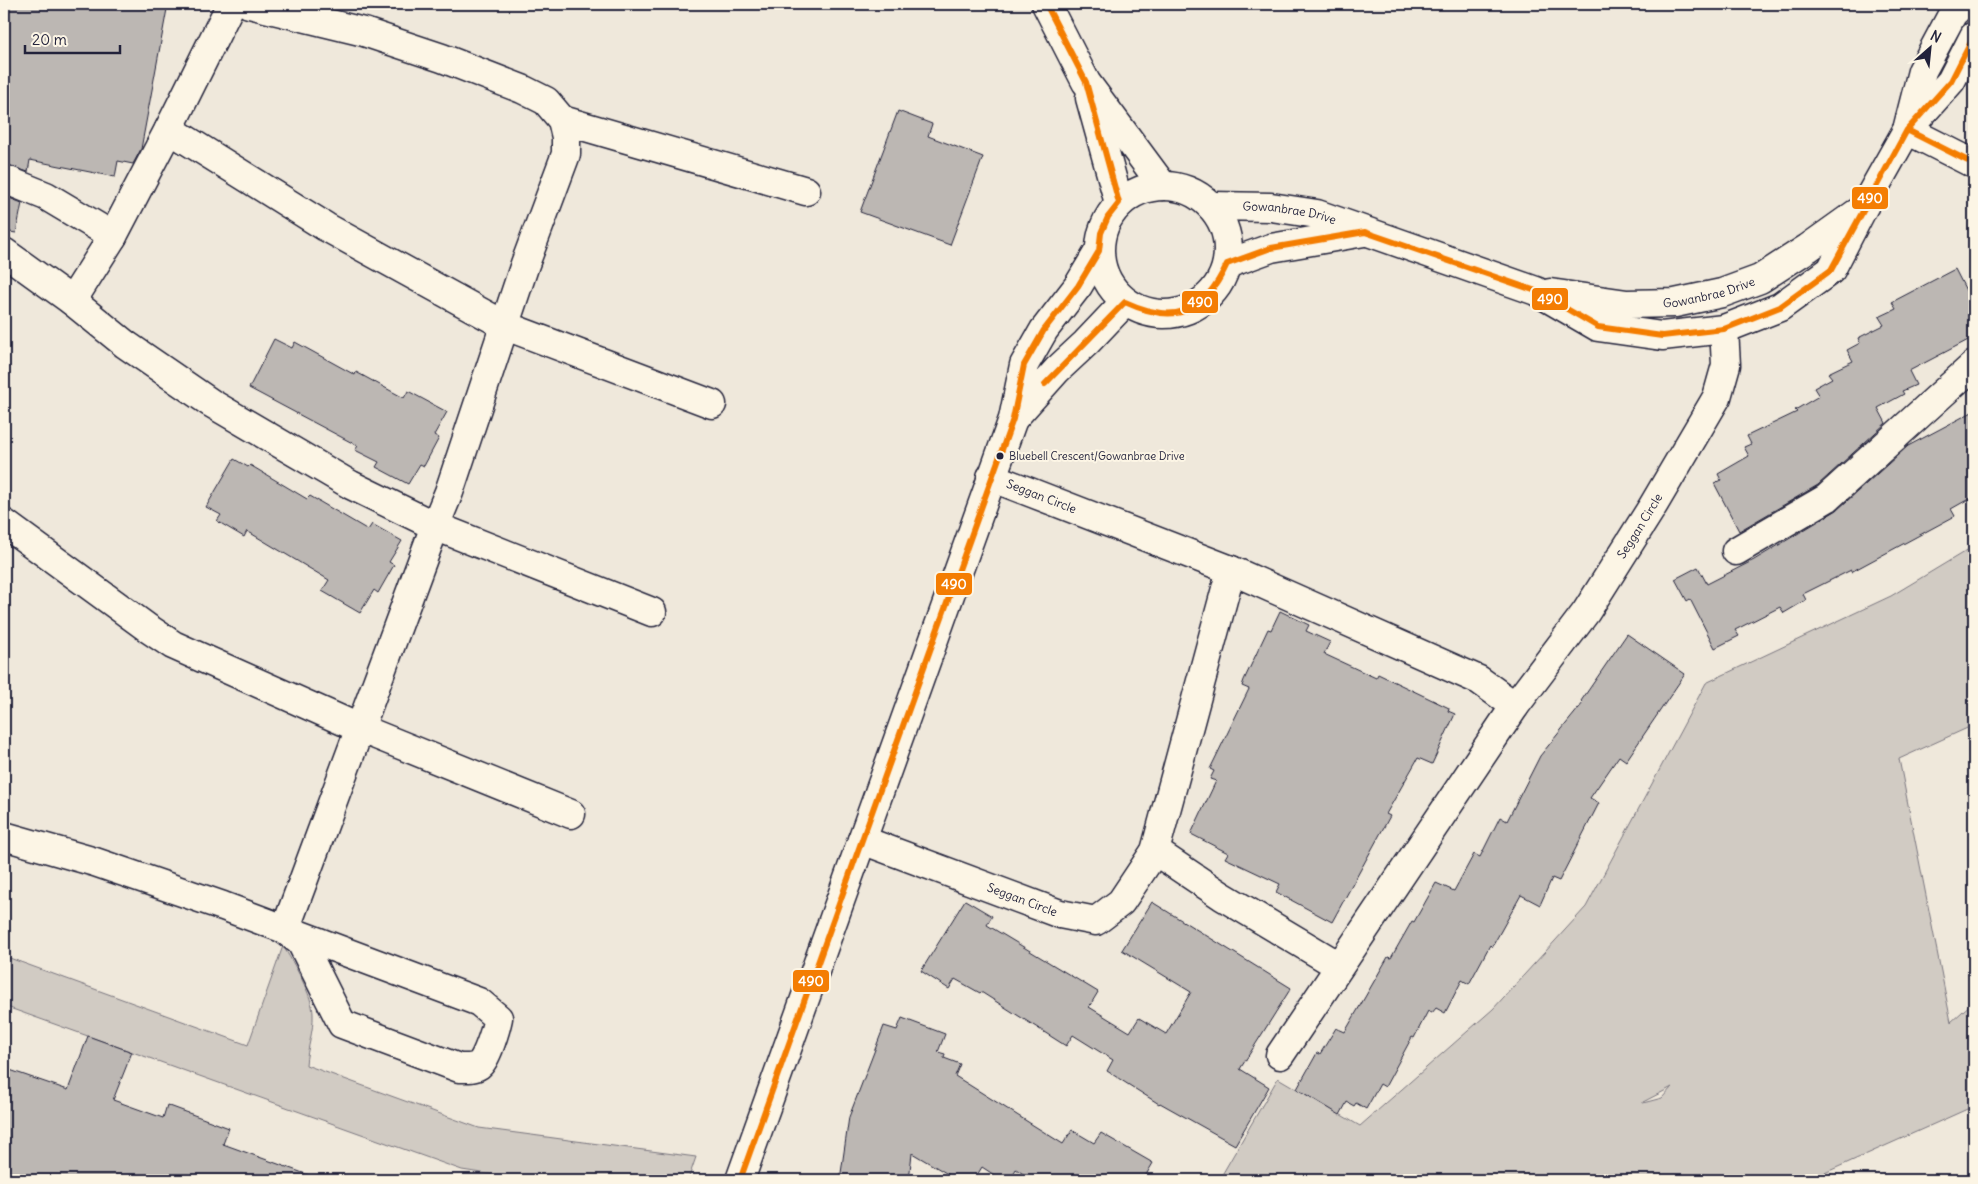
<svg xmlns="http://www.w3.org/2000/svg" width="1978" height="1184" viewBox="0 0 1978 1184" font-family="Delius,sans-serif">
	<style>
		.green { fill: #d1cbc3; stroke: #7a767f; fill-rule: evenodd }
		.building { fill: #bcb7b3; stroke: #22223b }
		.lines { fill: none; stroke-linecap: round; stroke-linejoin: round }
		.minor-casing { stroke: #22223b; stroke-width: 31 }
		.minor { stroke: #fcf5e5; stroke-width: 28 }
		.bus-1-casing { stroke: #fcf5e5; stroke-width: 10 }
		.bus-1 { stroke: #f47d03; stroke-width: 6 }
		.bus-dot { fill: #22223b; stroke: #fcf5e5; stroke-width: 2 }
		.labels { text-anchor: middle; stroke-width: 4; stroke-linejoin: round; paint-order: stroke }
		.bus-label { font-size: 11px; fill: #22223b; stroke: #fcf5e5; text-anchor: start }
		.street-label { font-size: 12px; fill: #22223b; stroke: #fcf5e5 }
		.line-badge { stroke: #fcf5e5; stroke-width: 2 }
		.badge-label { font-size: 14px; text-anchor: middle; font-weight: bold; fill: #fff }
	</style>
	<rect width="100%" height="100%" fill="#efe8db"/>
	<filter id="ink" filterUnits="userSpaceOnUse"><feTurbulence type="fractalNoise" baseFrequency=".02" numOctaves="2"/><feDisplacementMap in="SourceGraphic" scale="10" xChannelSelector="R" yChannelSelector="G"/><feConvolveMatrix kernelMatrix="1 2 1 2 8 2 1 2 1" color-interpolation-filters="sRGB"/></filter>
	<g filter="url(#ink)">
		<!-- green -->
		<path class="green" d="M 1974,546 L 1974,725 L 1899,759 L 1951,1022 L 1974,1001 L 1974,1106 L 1809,1180 L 1219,1180 L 1278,1078 L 1360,1126 L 1493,1009 L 1586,907 L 1706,683 L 1891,596 ZM 1672,1087 L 1662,1098 L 1643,1103 L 1643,1102 Z
			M 283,946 C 293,962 313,996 313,1014 C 314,1031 307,1048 306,1065 L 479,1128 L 696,1157 L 688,1180 L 526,1180 L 462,1170 L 4,1006 L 4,956 L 248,1045 Z"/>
		<!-- building -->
		<path class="building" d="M 4,4 L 140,4 L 167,9 L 141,149 L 133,164 L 118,161 L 115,177 L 30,160 L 28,172 L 4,164 Z
			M 898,111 L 932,124 L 928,136 L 983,157 L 950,245 L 860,212 Z
			M 4,196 L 22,203 L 16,233 L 4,231 Z
			M 1955,269 L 1974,306 L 1974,337 L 1909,371 L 1916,385 L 1902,391 L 1904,394 L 1878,408 L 1886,423 L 1818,485 L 1739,531 L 1714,483 L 1721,480 L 1718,474 L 1749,456 L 1744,447 L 1751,444 L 1747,436 L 1797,412 L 1795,410 L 1819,396 L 1814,388 L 1832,378 L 1828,373 L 1853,361 L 1847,350 L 1860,343 L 1858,338 L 1884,325 L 1879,317 L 1896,309 L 1892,302 Z
			M 274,339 L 292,348 L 295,342 L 355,375 L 356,372 L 404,398 L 408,391 L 447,412 L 434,435 L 439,438 L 424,466 L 420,464 L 408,484 L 376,467 L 379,462 L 355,450 L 358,446 L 249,388 Z
			M 1974,411 L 1974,496 L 1951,509 L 1955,516 L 1851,572 L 1851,570 L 1803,594 L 1806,600 L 1784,613 L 1780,607 L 1735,630 L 1739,636 L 1715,648 L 1690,599 L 1687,601 L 1675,579 L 1698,567 L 1707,584 L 1754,560 L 1837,510 L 1908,446 Z
			M 234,459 L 248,467 L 250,465 L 307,499 L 310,496 L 368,530 L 372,524 L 402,541 L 389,562 L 394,565 L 378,593 L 374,590 L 360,613 L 322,591 L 329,580 L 247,531 L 244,537 L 217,521 L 221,515 L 206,507 Z
			M 1280,611 L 1309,625 L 1306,631 L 1330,642 L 1324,654 L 1376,678 L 1378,674 L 1449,708 L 1448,711 L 1455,714 L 1432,764 L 1418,758 L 1386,814 L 1390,816 L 1332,922 L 1276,892 L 1280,884 L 1225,858 L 1228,853 L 1191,834 L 1216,781 L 1210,779 L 1214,771 L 1210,769 L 1249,689 L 1242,686 L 1244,680 L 1268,629 L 1271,630 Z
			M 1627,634 L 1685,674 L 1626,761 L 1619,756 L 1590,798 L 1599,803 L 1559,881 L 1552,878 L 1540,905 L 1521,895 L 1492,947 L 1490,945 L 1469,984 L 1462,980 L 1445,1013 L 1436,1008 L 1432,1013 L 1428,1011 L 1414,1038 L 1412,1037 L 1385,1087 L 1380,1084 L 1366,1109 L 1356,1103 L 1354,1106 L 1347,1102 L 1340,1115 L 1297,1089 L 1317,1053 L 1320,1054 L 1336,1028 L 1345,1032 L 1388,957 L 1391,958 L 1412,921 L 1414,922 L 1436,883 L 1454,891 L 1474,854 L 1480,857 L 1500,817 L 1507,821 L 1540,756 L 1583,703 L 1581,701 Z
			M 965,900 L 992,916 L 987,925 L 1098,992 L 1089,1007 L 1130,1032 L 1139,1018 L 1166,1034 L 1191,992 L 1122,950 L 1152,902 L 1291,988 L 1240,1069 L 1269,1087 L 1235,1145 L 1160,1103 L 1159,1104 L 1107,1071 L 1113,1060 L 1073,1035 L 1066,1046 L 981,992 L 980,993 L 955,979 L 949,989 L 921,971 Z
			M 902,1018 L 945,1034 L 938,1052 L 945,1054 L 944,1058 L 960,1064 L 955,1076 L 1063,1144 L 1072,1130 L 1094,1143 L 1101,1133 L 1153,1163 L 1143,1180 L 1032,1180 L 1016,1169 L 1010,1180 L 1002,1180 L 982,1167 L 974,1180 L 958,1180 L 912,1153 L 909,1180 L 840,1180 L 849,1117 L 884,1026 L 897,1030 Z
			M 88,1036 L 132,1052 L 113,1100 L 163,1118 L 167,1105 L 229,1128 L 223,1144 L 314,1177 L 313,1180 L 20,1180 L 4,1175 L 4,1068 L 68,1090 Z"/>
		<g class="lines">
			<!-- minor casing -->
			<g class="minor-casing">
				<g id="minor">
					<path d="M 249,4 L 364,32 L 442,58 L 522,89 L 546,101 L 562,120 L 566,137 L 566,154 L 525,264 L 449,492 L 435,526 L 285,930"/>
					<path d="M 1046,4 L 1086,82 L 1163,186"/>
					<path d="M 1090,98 L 1119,203"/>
					<path d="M 562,120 L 806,191"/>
					<path d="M 1908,126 L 1922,71 L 1953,13 L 1963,4"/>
					<path d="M 169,129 L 326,227 L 506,326 L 712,404"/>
					<path d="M 1907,130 L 1974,164"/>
					<path d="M 4,179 L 46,196 L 113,236"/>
					<circle cx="1164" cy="250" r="64"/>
					<path id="s1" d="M 1211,206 L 1271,207 L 1317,214 L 1536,291 L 1598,327 L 1662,336 L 1724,329 L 1780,307 L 1831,270 L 1862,210 L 1907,130 L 1951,81 L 1974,36"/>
					<path d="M 4,252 L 72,301 L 125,344 L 211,403 L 351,485 L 435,526 L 652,612"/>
					<path d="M 1227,264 L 1271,248 L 1364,232"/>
					<path id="s2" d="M 1550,293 L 1627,304 L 1675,303 L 1722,293 L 1760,279 L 1808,248 L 1857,213"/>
					<path d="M 72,301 L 113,236 L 169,129 L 231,4"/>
					<path d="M 1014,418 L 1057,370 L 1086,343 L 1125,302"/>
					<path id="s3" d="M 991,477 L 1231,570 L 1479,680 L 1515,706"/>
					<path d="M 4,523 L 149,629 L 173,645 L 359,728 L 571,814"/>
					<path d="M 1736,551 L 1827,498 L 1974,365"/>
					<path d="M 4,836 L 95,862 L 223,906 L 479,1002 L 498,1018 C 496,1028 487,1059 479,1065 C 473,1069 466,1068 459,1068 L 342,1024 L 301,942 L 285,930"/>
					<path id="s4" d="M 862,840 L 1060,914 L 1096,921 L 1121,902 L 1155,851 L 1231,570"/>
					<path d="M 1155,851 L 1222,896 L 1339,966"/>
					<path id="s5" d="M 1280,1055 L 1515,706 L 1586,612 L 1651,509 L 1717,397 L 1726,365 L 1724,329"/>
					<path d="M 740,1180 L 1013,419 L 1024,365 L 1044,330 L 1078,286 L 1099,251"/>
				</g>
			</g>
			<!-- minor -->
			<use href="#minor" class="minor"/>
			<!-- bus-1 casing -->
			<g class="bus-1-casing">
				<path id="bus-1" d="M 1907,130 L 1974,164
					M 1045,384 L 1125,302 C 1175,325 1204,314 1227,264 L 1271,248 L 1365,232 L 1536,291 L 1598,327 L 1662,336 L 1724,329 L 1780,307 L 1831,270 L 1907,130 L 1951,81 L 1974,36
					M 740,1180 L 1013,419 L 1024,365 L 1044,330 L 1078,286 L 1099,251 L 1101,233 L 1108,217 L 1119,203 L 1086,82 L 1046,4"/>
			</g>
			<!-- bus-1 -->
			<use href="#bus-1" class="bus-1"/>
		</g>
	</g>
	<!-- markers -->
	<circle class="bus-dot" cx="1000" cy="456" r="4.5"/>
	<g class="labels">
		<!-- bus labels -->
		<g class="bus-label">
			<text x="1009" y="460">Bluebell Crescent/Gowanbrae Drive</text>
		</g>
		<!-- street labels -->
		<g class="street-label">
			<text dy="4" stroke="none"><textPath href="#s1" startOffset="79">Gowanbrae Drive</textPath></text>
			<text dy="4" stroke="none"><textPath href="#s2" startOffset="161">Gowanbrae Drive</textPath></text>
			<text dy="4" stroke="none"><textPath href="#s3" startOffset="54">Seggan Circle</textPath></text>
			<text dy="4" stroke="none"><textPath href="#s5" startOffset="640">Seggan Circle</textPath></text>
			<text dy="4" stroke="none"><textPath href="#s4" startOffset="171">Seggan Circle</textPath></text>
		</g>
	</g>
	<g class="line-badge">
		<rect x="1851" y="186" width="38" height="24" rx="5" fill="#f47d03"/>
		<rect x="1531" y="287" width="38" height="24" rx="5" fill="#f47d03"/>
		<rect x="1181" y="290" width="38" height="24" rx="5" fill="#f47d03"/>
		<rect x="935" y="572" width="38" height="24" rx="5" fill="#f47d03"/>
		<rect x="792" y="969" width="38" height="24" rx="5" fill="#f47d03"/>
	</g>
	<g class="badge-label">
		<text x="1870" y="203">490</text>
		<text x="1550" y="304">490</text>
		<text x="1200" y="307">490</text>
		<text x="954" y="589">490</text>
		<text x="811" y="986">490</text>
	</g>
	<!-- margin -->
	<rect width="1978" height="1184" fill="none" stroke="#fcf5e5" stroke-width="20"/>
	<rect x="10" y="10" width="1958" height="1164" fill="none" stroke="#22223b" stroke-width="2" filter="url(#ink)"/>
	<!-- north arrow -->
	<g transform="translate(1930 48) rotate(27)" stroke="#fcf5e5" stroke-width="4" paint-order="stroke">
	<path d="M0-4L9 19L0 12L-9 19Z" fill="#22223b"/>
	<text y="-8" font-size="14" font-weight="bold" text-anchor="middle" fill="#22223b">N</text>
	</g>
	<!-- scale -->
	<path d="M25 45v8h95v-8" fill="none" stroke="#22223b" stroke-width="2.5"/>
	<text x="32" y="45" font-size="15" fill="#22223b" stroke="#fcf5e5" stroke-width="4" paint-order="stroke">20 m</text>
</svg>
